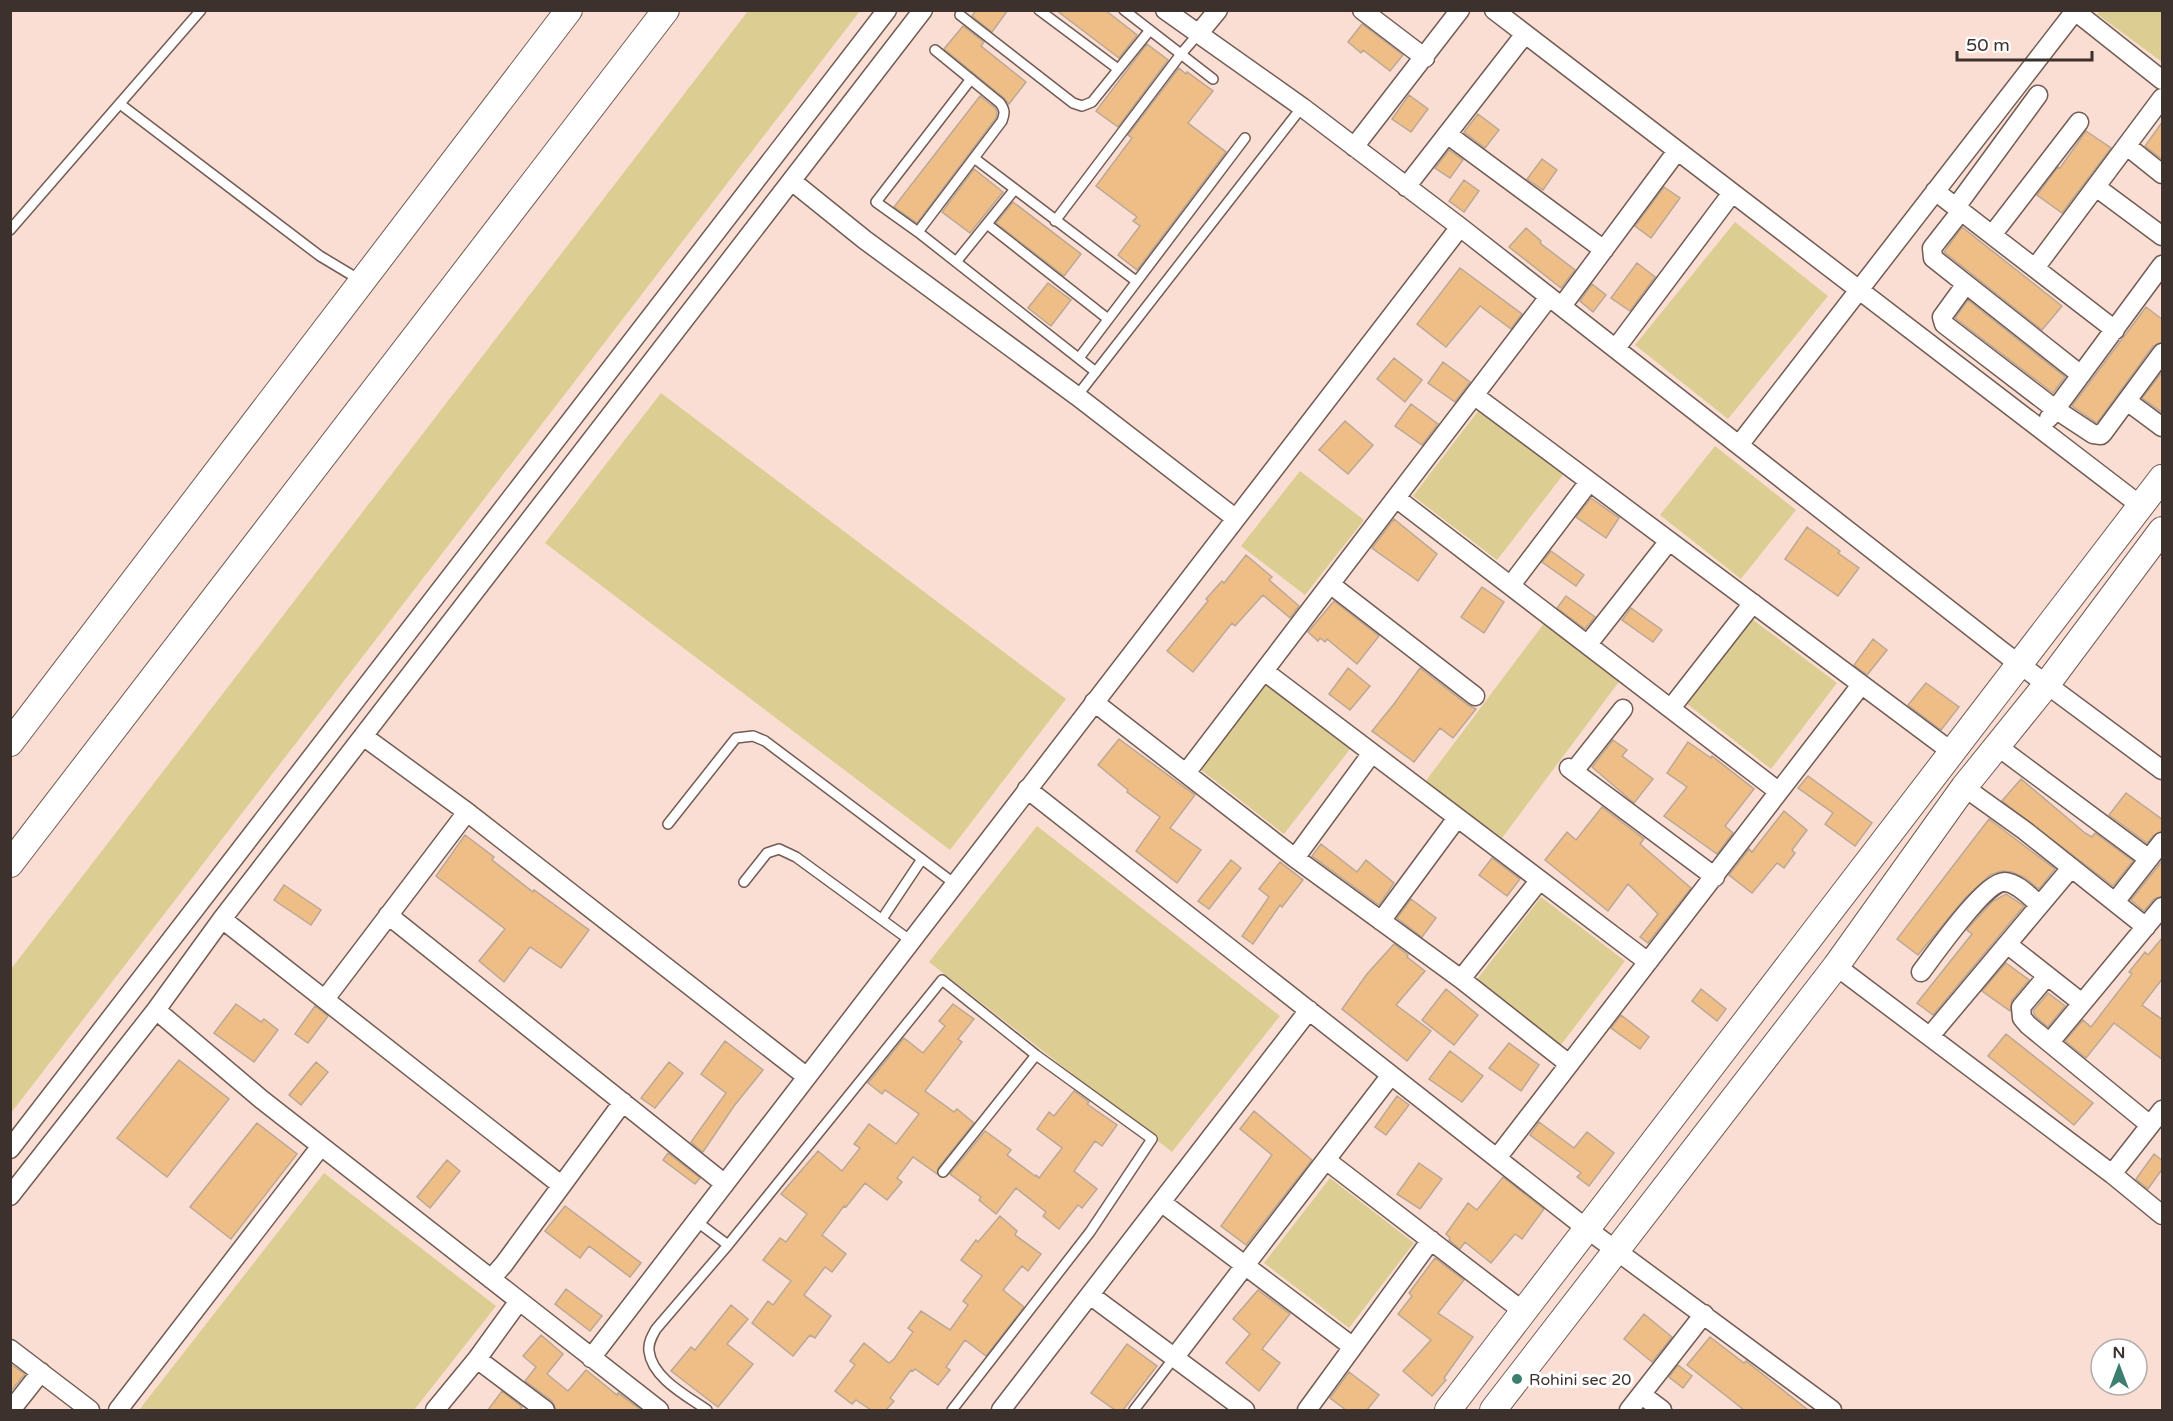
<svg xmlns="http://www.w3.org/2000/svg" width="2173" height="1421" viewBox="0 0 2173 1421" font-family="'Varela Round',sans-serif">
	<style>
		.green { fill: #dccd92 }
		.building { fill: #efbe87; stroke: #baa895; stroke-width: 1.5 }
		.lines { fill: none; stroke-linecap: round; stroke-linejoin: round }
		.lane-casing { stroke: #735c53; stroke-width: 12 }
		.street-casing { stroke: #735c53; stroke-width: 21 }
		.secondary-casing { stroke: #735c53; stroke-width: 28 }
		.lane { stroke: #fff; stroke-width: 9 }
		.street { stroke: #fff; stroke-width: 18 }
		.secondary { stroke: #fff; stroke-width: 26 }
		.poi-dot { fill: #3c7f71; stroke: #fff; stroke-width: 2 }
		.labels { text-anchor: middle; stroke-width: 6; stroke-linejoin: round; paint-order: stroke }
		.poi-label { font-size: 16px; fill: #3c312d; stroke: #fff; text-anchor: start }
	</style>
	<rect width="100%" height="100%" fill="#faded4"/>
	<!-- green -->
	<path class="green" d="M 748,11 L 860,11 L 11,1113 L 11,969 Z
		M 2100,11 L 2162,11 L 2162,62 L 2097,14 Z
		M 1735,222 L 1828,296 L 1728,419 L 1635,345 Z
		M 661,393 L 1066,699 L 950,850 L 545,543 Z
		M 1478,411 L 1563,475 L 1497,560 L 1413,496 Z
		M 1715,446 L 1796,510 L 1741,579 L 1660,515 Z
		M 1300,471 L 1364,520 L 1305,595 L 1241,546 Z
		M 1551,614 L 1627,671 L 1502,838 L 1425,782 Z
		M 1752,619 L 1837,683 L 1771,769 L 1687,704 Z
		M 1265,684 L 1350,749 L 1284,834 L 1200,769 Z
		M 1037,826 L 1280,1016 L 1172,1152 L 929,962 Z
		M 1541,897 L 1625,961 L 1560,1046 L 1475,982 Z
		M 324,1173 L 496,1306 L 414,1410 L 139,1410 Z
		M 1330,1178 L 1414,1243 L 1349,1328 L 1264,1263 Z"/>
	<!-- building -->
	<path class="building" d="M 976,10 L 1008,10 L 992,32 L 972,16 Z
		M 1056,10 L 1105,10 L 1137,35 L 1119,58 Z
		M 1362,24 L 1403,55 L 1390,71 L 1363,50 L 1361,53 L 1348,42 Z
		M 963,26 L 984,42 L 981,46 L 1026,82 L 1009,104 L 1004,98 L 944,49 Z
		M 1147,44 L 1168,60 L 1118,127 L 1096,111 Z
		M 1179,68 L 1186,74 L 1187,72 L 1213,91 L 1188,123 L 1226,152 L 1137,270 L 1118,255 L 1140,226 L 1133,221 L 1137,217 L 1096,186 L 1132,138 L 1128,135 Z
		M 1409,95 L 1428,109 L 1411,132 L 1392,119 Z
		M 980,96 L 995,108 L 997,112 L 996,118 L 917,223 L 894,207 Z
		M 1478,114 L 1499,130 L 1485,148 L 1464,132 Z
		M 2163,121 L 2163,160 L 2145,146 Z
		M 2086,131 L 2111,148 L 2062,213 L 2037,195 L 2058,167 L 2060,168 Z
		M 1449,150 L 1463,160 L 1450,178 L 1435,168 Z
		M 1542,159 L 1557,170 L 1543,190 L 1527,179 Z
		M 974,169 L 1003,192 L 970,233 L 942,212 Z
		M 1464,180 L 1479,191 L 1464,212 L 1449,201 Z
		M 1664,187 L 1680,198 L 1651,238 L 1635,226 Z
		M 1013,202 L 1081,254 L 1064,276 L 996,223 Z
		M 1962,227 L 2062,306 L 2042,330 L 1944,252 Z
		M 1526,228 L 1541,241 L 1540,243 L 1575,270 L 1561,288 L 1509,247 Z
		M 1637,263 L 1655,277 L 1630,311 L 1611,298 Z
		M 1460,268 L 1522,314 L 1511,329 L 1480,306 L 1446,347 L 1417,324 Z
		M 1048,283 L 1071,300 L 1051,326 L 1028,308 Z
		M 1592,284 L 1606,295 L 1593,312 L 1580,301 Z
		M 1968,300 L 2065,377 L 2053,393 L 1955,318 Z
		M 2146,307 L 2163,320 L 2163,342 L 2153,346 L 2097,423 L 2072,406 Z
		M 1394,358 L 1422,380 L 1405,402 L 1377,379 Z
		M 1443,362 L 1470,382 L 1455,402 L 1428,383 Z
		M 2163,371 L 2163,413 L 2142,398 Z
		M 1411,404 L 1438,424 L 1422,445 L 1395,426 Z
		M 1345,421 L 1373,445 L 1348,474 L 1319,450 Z
		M 1591,498 L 1619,518 L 1606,538 L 1576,517 Z
		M 1394,519 L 1437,554 L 1418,581 L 1372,548 Z
		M 1807,527 L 1840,551 L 1838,553 L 1859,568 L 1838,596 L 1785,559 Z
		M 1551,551 L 1584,575 L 1576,586 L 1542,562 Z
		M 1246,555 L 1272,577 L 1269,580 L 1299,606 L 1290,618 L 1263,595 L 1235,626 L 1232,623 L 1193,672 L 1167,651 L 1208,601 L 1206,599 L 1222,581 L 1224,583 Z
		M 1482,587 L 1504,602 L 1484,633 L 1461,617 Z
		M 1566,596 L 1595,617 L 1585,629 L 1557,608 Z
		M 1334,601 L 1379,636 L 1357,664 L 1327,639 L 1325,642 L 1320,638 L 1318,641 L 1308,632 Z
		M 1631,608 L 1662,630 L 1653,642 L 1622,620 Z
		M 1873,639 L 1887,650 L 1867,675 L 1854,665 Z
		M 1348,668 L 1370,686 L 1350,710 L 1329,694 Z
		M 1420,668 L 1468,705 L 1476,709 L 1453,738 L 1440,728 L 1414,762 L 1372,731 L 1394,704 Z
		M 1926,683 L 1959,707 L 1941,730 L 1908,705 Z
		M 1119,739 L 1195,795 L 1170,828 L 1201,850 L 1177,883 L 1136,851 L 1160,817 L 1127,792 L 1128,790 L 1098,765 Z
		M 1613,740 L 1627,750 L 1622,756 L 1653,779 L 1634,803 L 1592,767 Z
		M 1688,742 L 1711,758 L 1712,756 L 1754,789 L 1725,826 L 1733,833 L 1717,854 L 1664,816 L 1687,787 L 1667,773 Z
		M 1808,776 L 1872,823 L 1855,846 L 1825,824 L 1833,813 L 1798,788 Z
		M 2021,779 L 2085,833 L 2092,837 L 2095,833 L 2133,861 L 2113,886 L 2002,801 Z
		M 2126,793 L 2163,820 L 2163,831 L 2154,835 L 2147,843 L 2109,815 Z
		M 1602,807 L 1644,839 L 1640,844 L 1691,888 L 1648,943 L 1640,937 L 1658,914 L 1628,884 L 1608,911 L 1545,860 L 1567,832 L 1576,840 Z
		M 1784,811 L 1807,830 L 1792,850 L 1795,853 L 1784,868 L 1777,863 L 1752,893 L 1729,875 L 1749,849 L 1752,852 Z
		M 1989,819 L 2055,869 L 2039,889 L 2025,878 L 2012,872 L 2002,871 L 1990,875 L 1965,898 L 1918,955 L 1897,939 Z
		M 465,835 L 494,857 L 492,860 L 533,892 L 534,890 L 589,930 L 561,968 L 530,947 L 504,982 L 479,961 L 505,929 L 436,876 Z
		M 1321,844 L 1357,872 L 1366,860 L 1394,883 L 1379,905 L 1312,856 Z
		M 1492,858 L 1520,879 L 1507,896 L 1479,875 Z
		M 1231,860 L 1241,868 L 1209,909 L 1198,901 Z
		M 2163,860 L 2163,896 L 2154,899 L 2144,911 L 2131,900 Z
		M 1280,862 L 1303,880 L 1282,907 L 1280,905 L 1253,944 L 1242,936 L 1269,897 L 1259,889 Z
		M 284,885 L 321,910 L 311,925 L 274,900 Z
		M 2006,894 L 2024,906 L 1933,1015 L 1917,1003 L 1972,934 L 1967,930 L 1969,927 L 1993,901 Z
		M 1411,899 L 1436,918 L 1422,937 L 1397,918 Z
		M 2163,937 L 2163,978 L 2142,1005 L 2163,1020 L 2163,1060 L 2114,1023 L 2086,1058 L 2065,1041 L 2083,1020 L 2091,1027 L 2132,974 L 2129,972 L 2145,952 L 2148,955 Z
		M 1394,944 L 1408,955 L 1407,957 L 1425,971 L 1396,1005 L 1431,1031 L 1407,1061 L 1342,1009 L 1367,974 Z
		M 2006,963 L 2029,980 L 2012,1000 L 2010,1011 L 1982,991 Z
		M 1446,989 L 1478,1015 L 1454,1045 L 1422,1020 Z
		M 1701,989 L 1726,1009 L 1717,1021 L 1692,1001 Z
		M 2048,993 L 2065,1006 L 2048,1027 L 2036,1017 L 2033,1011 Z
		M 236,1004 L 261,1022 L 264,1019 L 278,1030 L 254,1062 L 214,1033 Z
		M 953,1004 L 974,1019 L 958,1039 L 962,1042 L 925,1091 L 954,1112 L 957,1109 L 974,1123 L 938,1168 L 937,1174 L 913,1157 L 897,1178 L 902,1182 L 887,1200 L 865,1183 L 846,1207 L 844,1206 L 822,1235 L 846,1254 L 832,1272 L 825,1267 L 804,1295 L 831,1316 L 815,1338 L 810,1335 L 793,1356 L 752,1323 L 768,1301 L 773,1305 L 791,1281 L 763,1260 L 780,1238 L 786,1242 L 807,1214 L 781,1194 L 818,1151 L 842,1171 L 860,1148 L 854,1144 L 869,1124 L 896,1144 L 919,1114 L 885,1090 L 882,1094 L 868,1083 L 904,1038 L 923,1053 L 945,1026 L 939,1021 Z
		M 315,1006 L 328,1016 L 308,1043 L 295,1034 Z
		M 1621,1015 L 1649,1037 L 1640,1049 L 1611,1028 Z
		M 2006,1034 L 2093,1103 L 2074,1125 L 1988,1056 Z
		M 725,1041 L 763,1070 L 734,1106 L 703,1152 L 691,1142 L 726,1093 L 701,1074 Z
		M 1509,1043 L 1539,1065 L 1521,1091 L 1489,1068 Z
		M 1450,1051 L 1483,1076 L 1462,1102 L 1429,1079 Z
		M 179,1060 L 229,1099 L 167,1177 L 117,1138 Z
		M 316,1062 L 328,1072 L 301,1105 L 289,1095 Z
		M 669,1062 L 683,1073 L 655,1108 L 641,1098 Z
		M 1074,1091 L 1089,1102 L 1087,1104 L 1117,1125 L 1102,1146 L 1095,1141 L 1074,1171 L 1097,1189 L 1082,1208 L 1078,1205 L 1059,1229 L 1043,1216 L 1046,1212 L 1016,1188 L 996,1214 L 979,1200 L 981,1197 L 950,1174 L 985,1131 L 1011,1150 L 1007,1155 L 1035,1176 L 1036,1175 L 1039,1178 L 1062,1148 L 1037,1129 L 1049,1112 L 1054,1116 Z
		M 1397,1096 L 1409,1105 L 1386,1135 L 1375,1127 Z
		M 1254,1111 L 1312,1160 L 1246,1245 L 1221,1226 L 1272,1155 L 1240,1129 Z
		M 1539,1122 L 1574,1148 L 1587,1132 L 1614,1153 L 1589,1186 L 1577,1177 L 1581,1173 L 1530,1135 Z
		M 257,1123 L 297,1154 L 231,1239 L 190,1207 Z
		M 668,1153 L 700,1178 L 695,1184 L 663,1160 Z
		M 2154,1154 L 2163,1161 L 2163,1168 L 2148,1189 L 2136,1179 Z
		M 447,1160 L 460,1171 L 430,1208 L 417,1197 Z
		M 1419,1163 L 1442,1179 L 1420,1209 L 1397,1194 Z
		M 1503,1177 L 1544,1209 L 1522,1239 L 1515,1234 L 1491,1263 L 1465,1242 L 1460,1249 L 1449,1240 L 1450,1238 L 1446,1234 L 1468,1203 L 1477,1210 Z
		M 565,1206 L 641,1263 L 630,1277 L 589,1246 L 580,1258 L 545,1231 Z
		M 1000,1216 L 1017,1231 L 1015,1235 L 1041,1254 L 1028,1271 L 1022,1266 L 1003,1290 L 1024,1307 L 986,1356 L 965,1340 L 946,1367 L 950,1370 L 938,1385 L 915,1369 L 913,1371 L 911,1370 L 890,1398 L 894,1401 L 886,1410 L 871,1410 L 856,1400 L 852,1404 L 835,1391 L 855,1365 L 850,1361 L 864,1343 L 889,1363 L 894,1359 L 913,1332 L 908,1328 L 921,1311 L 950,1330 L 968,1305 L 963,1301 L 982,1276 L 961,1260 L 976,1240 L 978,1242 Z
		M 1435,1258 L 1464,1280 L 1438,1313 L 1473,1337 L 1444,1378 L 1446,1380 L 1432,1396 L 1403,1371 L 1431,1340 L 1398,1314 L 1412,1296 L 1409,1293 Z
		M 566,1289 L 602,1316 L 590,1331 L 555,1304 Z
		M 1258,1290 L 1290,1314 L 1262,1349 L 1280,1363 L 1259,1391 L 1226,1363 L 1250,1334 L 1233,1319 Z
		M 731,1305 L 748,1319 L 727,1344 L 753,1364 L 718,1407 L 671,1371 L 691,1347 L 695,1350 Z
		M 1644,1314 L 1672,1337 L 1652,1362 L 1624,1339 Z
		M 541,1335 L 563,1354 L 547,1374 L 568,1391 L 586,1370 L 617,1395 L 618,1393 L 641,1410 L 556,1410 L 552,1401 L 525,1381 L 536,1367 L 523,1356 Z
		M 1710,1337 L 1744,1363 L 1746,1361 L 1808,1410 L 1744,1410 L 1687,1365 Z
		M 1127,1344 L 1157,1366 L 1123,1410 L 1115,1410 L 1091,1393 Z
		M 10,1364 L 25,1374 L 10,1392 Z
		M 1678,1365 L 1692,1376 L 1683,1388 L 1669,1377 Z
		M 1349,1372 L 1379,1395 L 1367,1410 L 1346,1410 L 1330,1398 Z
		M 502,1391 L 522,1407 L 519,1410 L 488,1410 Z"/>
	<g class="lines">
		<!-- lane casing -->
		<g class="lane-casing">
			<path id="lane" d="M 1039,10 L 1118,69
				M 1124,10 L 1213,79
				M 960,15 L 1073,103 L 1082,106 L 1092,102 L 1150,30
				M 971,79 L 876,202 L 918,232 L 1096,372
				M 120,104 L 320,256 L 360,280
				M 974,158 L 1136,281
				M 1055,221 L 1181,54 L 1199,33
				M 987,224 L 1108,319
				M 10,230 L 201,10
				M 918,232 L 1002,121 C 1005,113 1005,110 1000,103 L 935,50
				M 956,262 L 1015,189
				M 1079,358 L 1245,138
				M 1077,396 L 1302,107
				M 668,824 L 736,738 L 753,736 L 765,741 L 955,884
				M 744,882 L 767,853 L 779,849 L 796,857 L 911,941
				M 882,919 L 922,859
				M 943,1172 L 1036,1055
				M 696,1221 L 728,1245
				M 707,1410 C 687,1396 652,1378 649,1351 C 648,1343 652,1336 656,1329 L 728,1245 L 942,980 L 1036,1055 L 1152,1139 L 1090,1232 L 952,1410
				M 1134,1410 L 1174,1358"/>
		</g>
		<!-- street casing -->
		<g class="street-casing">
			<path id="street" d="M 1165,10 L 1302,107 L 1460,227 L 2007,655 L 2162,770
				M 1362,10 L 1425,58
				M 1494,10 L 2141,506
				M 1199,33 L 1218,10
				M 1447,134 L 1604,250
				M 2127,146 L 2162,174
				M 1354,147 L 1460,10
				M 793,182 L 865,240 L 1077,396 L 1235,518
				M 1406,187 L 1525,34
				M 2096,187 L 2162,236
				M 1935,191 L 2115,330
				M 1956,207 L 2038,95
				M 1961,211 L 1932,248 L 1933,258 L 2081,375
				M 1992,235 L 2079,122
				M 2035,268 L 2162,98
				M 1966,284 L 1942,317 L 1944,324 L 2055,409 L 2093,434 L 2101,435 L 2103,433 L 2162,353
				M 1562,306 L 1677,151
				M 1616,348 L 1732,193
				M 1475,396 L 1952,752
				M 2127,401 L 2162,427
				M 2049,418 L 2162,265
				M 1739,445 L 2075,11 L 2162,80
				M 1396,498 L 1778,791
				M 1330,584 L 1475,696
				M 1511,585 L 1589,482
				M 1588,644 L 1669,541
				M 1264,671 L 1648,962
				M 1094,702 L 1295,858 L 1461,979 L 1569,1064
				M 1671,708 L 1753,603
				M 363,736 L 467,812 L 807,1077
				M 1997,746 L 2149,859
				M 1569,768 L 1715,877
				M 1574,771 L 1623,709
				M 1186,773 L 1549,297
				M 1964,787 L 2024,830 L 2146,927
				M 1027,789 L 1587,1229 L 1832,1410
				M 1295,858 L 1372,753
				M 2115,902 L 2162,842
				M 388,915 L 725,1184
				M 222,919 L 561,1185
				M 1381,921 L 1457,818
				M 2007,944 L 2082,1003
				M 1836,966 L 2112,1174 L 2162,1215
				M 1921,972 C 1934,955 1986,880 2005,882 C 2018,883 2030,897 2040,905
				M 2047,976 L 2021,1007 L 2022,1018 L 2028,1025 L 2150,1125
				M 1461,979 L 1539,881
				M 325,999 L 467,812
				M 156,1010 L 261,1099 L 659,1410
				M 1930,1036 L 2071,868
				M 2050,1042 L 2162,907
				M 10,1149 L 887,10
				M 1497,1158 L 1861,685
				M 1326,1160 L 1524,1312
				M 2112,1174 L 2162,1110
				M 10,1196 L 156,1010 L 222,919 L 923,10
				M 1161,1202 L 1353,1347
				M 491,1279 L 504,1264 L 623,1102
				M 1090,1295 L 1245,1410
				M 10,1349 L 90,1410
				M 591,1358 L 1460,227
				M 1174,1358 L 1391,1075
				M 477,1359 L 545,1410
				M 1642,1395 L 1662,1410
				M 11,1410 L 41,1372
				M 118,1410 L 321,1146
				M 435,1410 L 477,1359 L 519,1301
				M 1001,1410 L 1309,1010
				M 1307,1410 L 1431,1240
				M 1629,1410 L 1704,1314"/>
		</g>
		<!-- secondary casing -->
		<g class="secondary-casing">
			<path id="secondary" d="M 10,743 L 569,10
				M 10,864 L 666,10
				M 1448,1410 L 2162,478
				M 1493,1410 L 1836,966 L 1964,787 L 2047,684 L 2162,530"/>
		</g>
		<!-- lane -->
		<use href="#lane" class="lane"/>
		<!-- street -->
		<use href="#street" class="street"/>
		<!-- secondary -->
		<use href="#secondary" class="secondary"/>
	</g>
	<!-- markers -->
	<circle class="poi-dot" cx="1517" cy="1379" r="6"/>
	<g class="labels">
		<!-- poi labels -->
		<g class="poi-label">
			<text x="1529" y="1385">Rohini sec 20</text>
		</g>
	</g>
	<!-- border -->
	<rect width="2173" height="1421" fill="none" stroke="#3c312d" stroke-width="24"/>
	<!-- north arrow -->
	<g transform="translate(2119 1367)"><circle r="28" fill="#ffffff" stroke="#b1adab" stroke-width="1.5"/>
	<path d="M0-4.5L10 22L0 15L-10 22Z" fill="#3c7f71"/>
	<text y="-9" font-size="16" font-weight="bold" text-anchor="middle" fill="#3c312d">N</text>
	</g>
	<!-- scale -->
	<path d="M1957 51v9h135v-9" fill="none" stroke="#3c312d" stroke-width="3"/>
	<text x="1966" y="51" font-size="18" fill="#3c312d" stroke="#ffffff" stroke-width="4.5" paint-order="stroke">50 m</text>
</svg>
